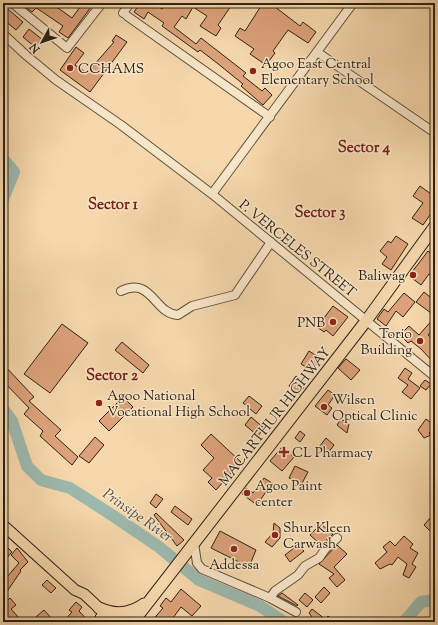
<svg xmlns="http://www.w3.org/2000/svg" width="438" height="625" viewBox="0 0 438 625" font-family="'Sorts Mill Goudy',serif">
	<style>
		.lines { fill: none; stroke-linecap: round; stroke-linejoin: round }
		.river { stroke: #9db9ae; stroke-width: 12 }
		.building { fill: #dda27a; stroke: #2c2218 }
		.minor-casing { stroke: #5e503d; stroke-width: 10 }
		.major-casing { stroke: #2c2218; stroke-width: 12 }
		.highway-casing { stroke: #2c2218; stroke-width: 13 }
		.minor { stroke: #f9e6c9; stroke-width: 8 }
		.major { stroke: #f6d8ac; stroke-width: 10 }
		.highway { stroke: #f6d8ac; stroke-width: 11 }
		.poi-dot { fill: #8f2418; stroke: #f9e6c9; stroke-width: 1.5 }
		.labels { text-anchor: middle; stroke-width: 3; stroke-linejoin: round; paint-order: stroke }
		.poi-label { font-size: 14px; fill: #2c2218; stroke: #f9e6c9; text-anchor: start }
		.street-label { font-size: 14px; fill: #2c2218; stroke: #f9e6c9 }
		.neighbourhood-label { font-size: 15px; font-weight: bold; fill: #7a1f14; stroke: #f9e6c9 }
		.water-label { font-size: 15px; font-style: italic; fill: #4e4f45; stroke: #f9e6c9 }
	</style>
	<rect width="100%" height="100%" fill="#f6d8ac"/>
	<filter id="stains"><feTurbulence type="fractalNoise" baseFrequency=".005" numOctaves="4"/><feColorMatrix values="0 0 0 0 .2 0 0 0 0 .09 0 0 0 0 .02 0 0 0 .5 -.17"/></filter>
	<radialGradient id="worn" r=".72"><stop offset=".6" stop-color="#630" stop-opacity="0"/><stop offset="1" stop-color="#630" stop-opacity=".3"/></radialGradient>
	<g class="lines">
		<!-- river -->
		<path class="river" d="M 3,159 L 14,172 L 3,199
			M 3,409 L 12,421 L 27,466 L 41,480 L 70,488 L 115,517 L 159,547 L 199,580 L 260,606 L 284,622
			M 404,622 L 421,602 L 435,600"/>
	</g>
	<!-- building -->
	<path class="building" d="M 27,3 L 51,3 L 72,18 L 83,3 L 94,3 L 68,38 L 59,32 L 63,26 L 38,9 L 36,8 L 32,12 L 24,6 Z
		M 140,3 L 154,3 L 162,9 L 167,3 L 227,3 L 231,6 L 218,25 L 221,28 L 216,36 L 200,26 L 207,16 L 193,7 L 186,19 L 182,16 L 174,27 L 196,44 L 201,38 L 246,73 L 243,76 L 262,91 L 265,88 L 272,95 L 263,105 L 241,86 L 243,84 L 217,63 L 200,50 L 198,52 L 162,26 L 164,23 L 148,12 L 144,19 L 134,12 Z
		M 257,3 L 270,3 L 300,26 L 303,22 L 316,32 L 308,43 L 288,30 L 273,51 L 275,53 L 266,65 L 250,54 L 254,49 L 235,36 L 240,28 L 245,31 L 261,6 Z
		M 3,5 L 23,22 L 16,30 L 3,19 Z
		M 29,29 L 43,40 L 36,48 L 23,37 Z
		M 116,35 L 127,42 L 90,92 L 60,70 L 76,47 L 84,53 L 75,65 L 87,73 L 114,42 L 112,41 Z
		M 420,186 L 435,197 L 435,208 L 423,225 L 412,218 L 423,203 L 413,196 Z
		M 396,236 L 408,244 L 391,270 L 382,264 L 387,257 L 380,251 L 388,241 L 391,243 Z
		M 428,251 L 432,254 L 435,251 L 435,278 L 429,274 L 421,285 L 409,276 Z
		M 424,292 L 435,301 L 435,316 L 416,302 Z
		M 404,293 L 415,302 L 403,317 L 396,311 L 386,326 L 377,319 L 384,309 L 388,312 Z
		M 333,306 L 348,317 L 333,336 L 326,330 L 324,332 L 317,327 Z
		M 435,317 L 435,327 L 428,335 L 435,340 L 435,364 L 421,349 L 411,341 L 408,343 L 400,335 L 409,326 L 419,335 Z
		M 62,324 L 88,343 L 50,393 L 24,374 Z
		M 122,342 L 149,365 L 143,373 L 115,350 Z
		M 309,351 L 320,358 L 312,371 L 301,364 Z
		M 346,359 L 360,370 L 351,380 L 338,368 Z
		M 3,364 L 34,397 L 29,401 L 61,430 L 55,436 L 78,457 L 72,465 L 40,436 L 43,431 L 24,414 L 29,408 L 3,381 Z
		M 405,368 L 412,373 L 408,379 L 420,388 L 411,399 L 402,392 L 408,385 L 398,378 Z
		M 296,376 L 306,384 L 299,394 L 289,386 Z
		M 425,380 L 431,384 L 426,390 L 420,386 Z
		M 328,390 L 335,395 L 328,405 L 332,408 L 327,415 L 315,406 Z
		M 249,396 L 262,406 L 256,414 L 243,403 Z
		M 123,397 L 133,407 L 109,431 L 99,421 Z
		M 251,417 L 264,428 L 258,436 L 245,425 Z
		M 341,419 L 349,424 L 347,433 L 337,425 Z
		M 426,419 L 435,426 L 429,433 L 431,435 L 424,438 L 418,430 Z
		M 300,431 L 305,435 L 300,442 L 295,438 Z
		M 211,434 L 241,462 L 216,490 L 208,482 L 212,478 L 203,470 L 214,458 L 201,445 Z
		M 95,437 L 104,445 L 89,463 L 79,456 Z
		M 326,438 L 334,445 L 328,453 L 319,447 Z
		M 282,447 L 294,457 L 282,471 L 270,461 Z
		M 295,466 L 308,472 L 301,485 L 289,478 Z
		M 264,478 L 272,483 L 257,505 L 242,494 L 246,488 L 253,493 Z
		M 156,494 L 163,499 L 156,508 L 150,503 Z
		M 175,506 L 192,519 L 188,525 L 171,512 Z
		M 156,513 L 184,540 L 177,546 L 154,515 Z
		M 431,517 L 435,521 L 435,536 L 424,525 Z
		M 274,523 L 280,528 L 280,538 L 272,547 L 265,542 L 273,533 Z
		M 321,524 L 333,534 L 321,545 L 310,535 Z
		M 220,531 L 256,550 L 249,567 L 211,548 Z
		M 404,536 L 413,544 L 410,548 L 418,553 L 412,564 L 416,567 L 409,578 L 403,575 L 407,564 L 398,557 L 392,565 L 390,564 L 380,569 L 375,563 L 387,552 L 383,547 L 390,541 L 395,546 Z
		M 3,543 L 12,552 L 3,562 Z
		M 298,545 L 304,551 L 290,562 L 285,555 Z
		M 337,545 L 347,554 L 334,567 L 345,580 L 337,587 L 329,578 L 334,574 L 319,564 Z
		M 17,548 L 28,562 L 20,570 L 21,571 L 8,590 L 3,587 L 3,573 L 7,577 L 19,563 L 11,555 Z
		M 47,580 L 56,588 L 51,593 L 42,585 Z
		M 324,587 L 330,593 L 321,603 L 315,597 Z
		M 181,589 L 201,606 L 192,616 L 181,607 L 170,622 L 151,622 L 163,608 L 160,606 L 166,598 L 171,602 Z
		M 282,593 L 298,605 L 297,606 L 278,596 Z
		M 305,593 L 313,600 L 307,607 L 299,600 Z
		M 10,598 L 16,605 L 11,609 L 19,618 L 14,622 L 11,622 L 3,612 L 3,605 Z
		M 76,602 L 82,607 L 79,611 L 89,622 L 63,622 L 72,612 L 69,610 Z
		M 312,609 L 325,619 L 328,616 L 335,622 L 316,622 L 309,613 Z
		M 44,610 L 55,622 L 30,622 Z"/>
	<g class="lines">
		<!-- minor casing -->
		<g class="minor-casing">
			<path id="minor" d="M 12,3 L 67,48 L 102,3
				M 123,13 L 130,3
				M 127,16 L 270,117
				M 3,34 L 27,56 L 56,80 L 121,125 L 212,194 L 435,377
				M 317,52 L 435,133
				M 212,194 L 353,3
				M 121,291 C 152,276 154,314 178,315 L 192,306 L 235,295 L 271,242
				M 194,543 L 197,563 L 202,569 L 270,598 L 296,612
				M 270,598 L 275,591 L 298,575 L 305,566 L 319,558 L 326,548 L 337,538"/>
		</g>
		<!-- major casing -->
		<g class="major-casing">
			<path id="major" d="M 3,525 L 75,590 L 84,594 L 114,622"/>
		</g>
		<!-- highway casing -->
		<g class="highway-casing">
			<path id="highway" d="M 99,608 C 114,615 130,614 144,604
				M 101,618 L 104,622
				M 133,622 L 366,321 L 435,226"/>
		</g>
		<!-- minor -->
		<use href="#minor" class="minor"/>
		<!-- major -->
		<use href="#major" class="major"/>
		<!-- highway -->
		<use href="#highway" class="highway"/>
	</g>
	<!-- markers -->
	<g class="poi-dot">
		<circle cx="70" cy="68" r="4"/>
		<circle cx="253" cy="71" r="4"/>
		<circle cx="413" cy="275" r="4"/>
		<circle cx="333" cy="322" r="4"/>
		<circle cx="420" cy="341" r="4"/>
		<circle cx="99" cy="403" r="4"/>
		<circle cx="324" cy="407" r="4"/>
		<path d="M282 446h4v4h4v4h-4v4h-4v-4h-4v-4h4z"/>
		<circle cx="247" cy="493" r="4"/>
		<circle cx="275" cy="535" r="4"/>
		<circle cx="234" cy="549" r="4"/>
	</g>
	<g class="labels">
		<!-- poi labels -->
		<g class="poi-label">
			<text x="261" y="68">Agoo East Central<tspan x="261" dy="16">Elementary School</tspan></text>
			<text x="78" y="73">CCHAMS</text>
			<text x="405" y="280" text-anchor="end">Baliwag</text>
			<text x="325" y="327" text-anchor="end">PNB</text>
			<text x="412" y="338" text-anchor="end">Torio<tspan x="412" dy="16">Building</tspan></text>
			<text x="107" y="400">Agoo National<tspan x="107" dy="16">Vocational High School</tspan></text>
			<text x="332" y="404">Wilsen<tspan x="332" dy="16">Optical Clinic</tspan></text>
			<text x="292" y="457">CL Pharmacy</text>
			<text x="255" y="490">Agoo Paint<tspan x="255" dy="16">center</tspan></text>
			<text x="283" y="532">Shur Kleen<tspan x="283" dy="16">Carwash</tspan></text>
			<text x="234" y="569" text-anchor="middle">Addessa</text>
		</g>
		<!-- street labels -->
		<g class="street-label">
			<text transform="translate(298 248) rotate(39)" y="5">P. VERCELES STREET</text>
			<text transform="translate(274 416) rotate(-52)" y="5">MACARTHUR HIGHWAY</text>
		</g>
		<!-- neighbourhood labels -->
		<g class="neighbourhood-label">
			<text x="364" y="152">Sector 4</text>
			<text x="113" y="209">Sector 1</text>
			<text x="320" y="217">Sector 3</text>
			<text x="112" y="380">Sector 2</text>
		</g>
		<!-- water labels -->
		<g class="water-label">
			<text transform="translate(138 515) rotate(35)" y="5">Prinsipe River</text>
		</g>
	</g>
	<!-- margin -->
	<rect width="438" height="625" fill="none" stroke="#f6d8ac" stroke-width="16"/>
	<rect x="4" y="4" width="430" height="617" fill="none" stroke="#2c2218" stroke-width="2"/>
	<rect x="8" y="8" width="422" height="609" fill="none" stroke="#2c2218"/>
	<!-- north arrow -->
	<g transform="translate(42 42) rotate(230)" stroke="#f9e6c9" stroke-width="3" paint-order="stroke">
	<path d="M0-3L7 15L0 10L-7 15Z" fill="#2c2218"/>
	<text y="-6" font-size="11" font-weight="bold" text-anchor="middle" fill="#2c2218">N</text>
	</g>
	<rect width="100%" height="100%" filter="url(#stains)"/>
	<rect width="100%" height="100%" fill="url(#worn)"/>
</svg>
